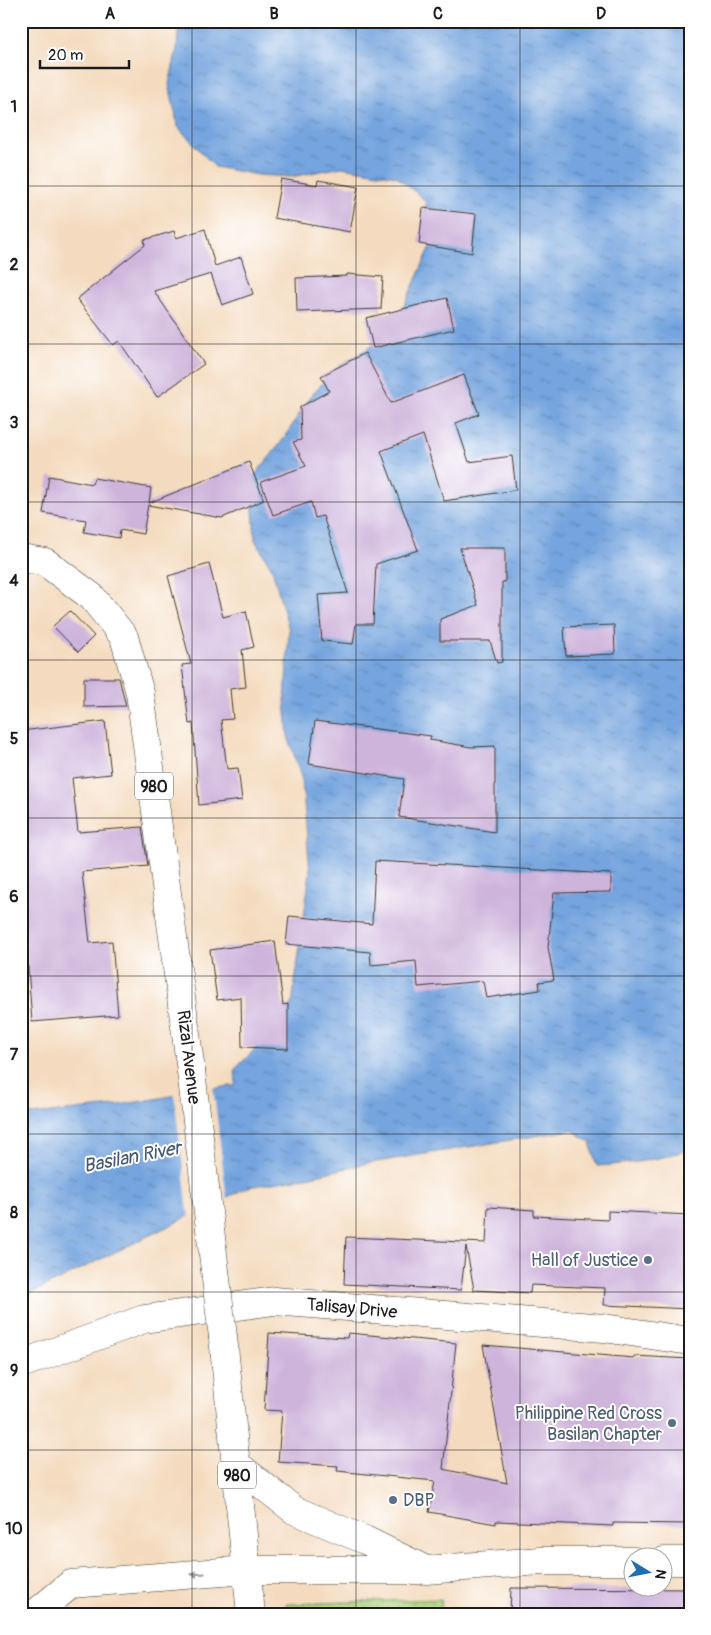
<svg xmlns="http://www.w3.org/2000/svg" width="711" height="1635" viewBox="0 0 711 1635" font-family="Pangolin,sans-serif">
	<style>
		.park { fill: url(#park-dots); stroke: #62774d }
		.water { fill: url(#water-ripples); stroke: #48607d }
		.pier { fill: #f4dbbf }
		.building { fill: #ceb4db }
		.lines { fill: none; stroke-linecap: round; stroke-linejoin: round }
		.street-casing { stroke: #3c3934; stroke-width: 29 }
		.primary-casing { stroke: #3c3934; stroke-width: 29 }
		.street { stroke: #fff; stroke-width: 28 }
		.primary { stroke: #fff; stroke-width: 28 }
		.primary-bridge-casing { stroke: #3c3934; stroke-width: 29; stroke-linecap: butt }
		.primary-bridge { stroke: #fff; stroke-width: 28 }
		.oneway { fill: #999 }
		.grid { fill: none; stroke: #1c1c1c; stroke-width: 1; stroke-opacity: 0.55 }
		.service-dot { fill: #5c6f8a; stroke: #fff; stroke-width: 2 }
		.labels { text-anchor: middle; stroke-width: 4; stroke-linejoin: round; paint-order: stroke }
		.shield { fill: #fff; stroke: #606060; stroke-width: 1 }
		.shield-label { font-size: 16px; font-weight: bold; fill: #1c1c1c }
		.street-label { font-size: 18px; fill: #1c1c1c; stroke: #fff }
		.service-label { font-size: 18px; fill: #4e5e75; stroke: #fff; text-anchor: end }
		.water-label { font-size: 19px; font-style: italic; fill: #445973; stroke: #fff }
		.neatline { fill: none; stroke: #1c1c1c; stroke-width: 2 }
		.grid-label { font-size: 16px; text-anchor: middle; font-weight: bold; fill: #1c1c1c }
	</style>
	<defs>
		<pattern id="park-dots" width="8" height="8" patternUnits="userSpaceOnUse" patternTransform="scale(1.25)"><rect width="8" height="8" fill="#a9d27e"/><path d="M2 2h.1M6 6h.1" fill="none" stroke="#91b46c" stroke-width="1.8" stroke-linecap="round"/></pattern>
		<pattern id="water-ripples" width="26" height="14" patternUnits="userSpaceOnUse" patternTransform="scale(1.25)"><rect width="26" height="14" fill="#74a4de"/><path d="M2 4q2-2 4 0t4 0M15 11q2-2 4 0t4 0" fill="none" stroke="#5e85b3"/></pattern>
	</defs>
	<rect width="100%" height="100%" fill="#fff"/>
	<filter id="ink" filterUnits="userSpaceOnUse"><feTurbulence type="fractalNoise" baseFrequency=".02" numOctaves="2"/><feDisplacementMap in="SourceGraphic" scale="10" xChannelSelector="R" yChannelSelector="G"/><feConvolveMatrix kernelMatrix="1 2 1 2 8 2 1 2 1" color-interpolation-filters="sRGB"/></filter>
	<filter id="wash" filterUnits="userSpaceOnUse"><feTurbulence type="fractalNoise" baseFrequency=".0096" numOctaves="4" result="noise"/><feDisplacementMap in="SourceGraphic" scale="20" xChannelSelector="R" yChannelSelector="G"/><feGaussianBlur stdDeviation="1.12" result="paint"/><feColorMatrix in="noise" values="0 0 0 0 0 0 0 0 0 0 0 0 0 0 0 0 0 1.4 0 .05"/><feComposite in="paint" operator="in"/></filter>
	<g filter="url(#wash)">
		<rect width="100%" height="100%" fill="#f4dbbf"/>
		<!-- park -->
		<path class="park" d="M 441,1599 L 442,1614 L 286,1614 L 286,1604 Z"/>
		<!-- water -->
		<path class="water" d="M 179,21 L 690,21 L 690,1149 C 659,1160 629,1164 597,1166 L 590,1142 L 572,1130 L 364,1164 L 303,1178 L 248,1187 L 28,1295 L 21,1294 L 21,1116 L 113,1106 L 236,1085 L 235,1069 L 263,1041 L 292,1004 L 310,872 L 302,780 L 288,736 L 285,700 L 289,630 L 272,569 L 255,540 L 251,480 L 280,444 L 311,396 L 335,369 L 370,347 L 399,317 L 431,246 L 425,200 L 396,176 L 342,167 L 291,177 L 257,175 L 215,167 L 178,127 L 169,84 L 177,49 Z"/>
		<!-- pier -->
		<path class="pier" d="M 213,1086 L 227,1200 L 189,1219 L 174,1093 Z"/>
		<g id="blocks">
			<!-- building -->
			<path class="building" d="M 281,179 L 317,185 L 318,180 L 358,187 L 350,232 L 274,218 Z
				M 423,208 L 476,214 L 472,253 L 419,244 Z
				M 205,229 L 215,266 L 241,257 L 253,294 L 222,305 L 211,274 L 154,291 L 204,364 L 157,397 L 119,341 L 113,345 L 77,299 L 145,245 L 144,240 L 174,231 L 176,238 Z
				M 347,274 L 383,277 L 381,309 L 297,312 L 296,278 L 347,276 Z
				M 447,298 L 454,329 L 373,348 L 366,318 Z
				M 365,353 L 391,403 L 464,375 L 479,414 L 456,423 L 469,462 L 512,456 L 516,490 L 444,501 L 423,435 L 381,451 L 418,550 L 376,564 L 373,624 L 356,624 L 353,644 L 322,641 L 318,595 L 348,593 L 323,516 L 315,518 L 311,502 L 273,515 L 261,482 L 306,466 L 293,442 L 301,440 L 300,407 L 329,391 L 321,376 Z
				M 249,462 L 264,500 L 222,518 L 148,505 L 143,534 L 120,530 L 119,538 L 84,532 L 86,520 L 43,513 L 49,476 L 92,484 L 94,478 L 151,488 L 149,503 Z
				M 460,548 L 505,548 L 505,582 L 502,582 L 502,662 L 497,663 L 490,641 L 440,641 L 440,619 L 478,605 Z
				M 209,564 L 223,617 L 246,611 L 254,647 L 242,650 L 246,687 L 230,689 L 233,719 L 221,720 L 227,769 L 238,768 L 242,800 L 199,805 L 193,723 L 189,724 L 182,665 L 191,664 L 168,576 Z
				M 70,611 L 94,636 L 78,652 L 53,626 Z
				M 614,625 L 615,654 L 566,656 L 564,627 Z
				M 84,678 L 119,678 L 126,706 L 84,707 Z
				M 105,721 L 111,774 L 72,778 L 78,832 L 142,827 L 148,866 L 82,872 L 90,943 L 112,941 L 118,1015 L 32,1022 L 25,926 L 21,927 L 21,731 Z
				M 315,721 L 431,736 L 430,740 L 471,747 L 495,746 L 495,832 L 399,817 L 404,779 L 309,764 Z
				M 375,861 L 611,874 L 611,892 L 554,893 L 548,947 L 554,980 L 539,982 L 540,990 L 486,998 L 483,981 L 418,987 L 416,961 L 371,965 L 370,952 L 286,944 L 289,916 L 372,924 Z
				M 275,941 L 283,1005 L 288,1004 L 288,1049 L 242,1047 L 241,997 L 217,1000 L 210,950 Z
				M 488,1207 L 534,1210 L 534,1216 L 608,1220 L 608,1211 L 690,1215 L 690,1309 L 604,1305 L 605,1288 L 531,1285 L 530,1293 L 474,1290 L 466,1246 L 461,1290 L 344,1284 L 346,1237 L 486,1243 Z
				M 269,1333 L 347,1338 L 348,1333 L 456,1343 L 443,1469 L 507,1483 L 483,1345 L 634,1358 L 634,1356 L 690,1359 L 690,1524 L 613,1523 L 613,1526 L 496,1521 L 496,1524 L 429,1512 L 435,1481 L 337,1471 L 338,1466 L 278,1462 L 282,1411 L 264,1410 Z
				M 511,1588 L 690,1589 L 690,1614 L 510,1614 Z"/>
		</g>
	</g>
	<g filter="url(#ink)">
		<use href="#blocks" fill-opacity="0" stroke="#3c3934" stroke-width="1"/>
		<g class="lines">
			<!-- street casing -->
			<g class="street-casing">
				<path id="street" d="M 21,1364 L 144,1319 L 274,1301 L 604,1328 L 690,1341
					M 236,1464 L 294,1510 L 365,1540 L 426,1570 L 540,1561 L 634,1561
					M 664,1561 L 690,1561
					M 35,1614 L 71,1584 L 247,1570 L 420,1570"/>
			</g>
			<!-- primary casing -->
			<g class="primary-casing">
				<path id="primary" d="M 21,558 L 45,562 L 92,597 L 124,637 L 140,693 L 191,1071
					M 223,1337 L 251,1614"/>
			</g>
			<!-- street -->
			<use href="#street" class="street"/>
			<!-- primary -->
			<use href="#primary" class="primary"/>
			<!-- primary-bridge casing -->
			<g class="primary-bridge-casing">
				<path id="primary-bridge" d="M 191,1071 L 223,1337"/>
			</g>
			<!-- primary-bridge -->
			<use href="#primary-bridge" class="primary-bridge"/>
		</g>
		<!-- one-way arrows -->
		<defs><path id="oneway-solid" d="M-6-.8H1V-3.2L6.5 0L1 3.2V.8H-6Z" transform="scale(1.25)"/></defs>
		<use class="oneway" href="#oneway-solid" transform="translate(198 1574) rotate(176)"/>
	</g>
	<!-- grid -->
	<path class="grid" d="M 192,21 L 192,1614M 356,21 L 356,1614M 520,21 L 520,1614M 21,186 L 690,186M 21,344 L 690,344M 21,502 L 690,502M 21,660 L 690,660M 21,818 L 690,818M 21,976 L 690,976M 21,1134 L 690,1134M 21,1292 L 690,1292M 21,1450 L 690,1450"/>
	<!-- markers -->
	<g class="service-dot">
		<circle cx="648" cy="1260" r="5"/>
		<circle cx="672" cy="1423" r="5"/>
		<circle cx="393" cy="1500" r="5"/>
	</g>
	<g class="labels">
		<!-- shield labels -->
		<g class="shield">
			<rect x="135" y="772.5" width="38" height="27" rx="4"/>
			<rect x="218" y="1461.5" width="38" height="27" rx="4"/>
		</g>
		<g class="shield-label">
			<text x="154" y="792">980</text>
			<text x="237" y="1481">980</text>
		</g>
		<!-- street labels -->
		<g class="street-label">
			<text transform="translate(189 1057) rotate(83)" y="6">Rizal Avenue</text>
			<text transform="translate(352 1308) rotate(5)" y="6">Talisay Drive</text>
		</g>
		<!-- service labels -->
		<g class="service-label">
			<text x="638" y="1266">Hall of Justice</text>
			<text x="662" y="1419">Philippine Red Cross<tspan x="662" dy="21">Basilan Chapter</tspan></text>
			<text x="403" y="1506" text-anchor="start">DBP</text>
		</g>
		<!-- water labels -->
		<g class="water-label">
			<text transform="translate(132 1156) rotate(-11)" y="7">Basilan River</text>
		</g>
	</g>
	<!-- margin -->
	<rect width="711" height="1635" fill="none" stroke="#fff" stroke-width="55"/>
	<!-- north arrow -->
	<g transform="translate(648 1572) rotate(100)"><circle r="24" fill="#ffffff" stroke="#a4a4a4"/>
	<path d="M0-4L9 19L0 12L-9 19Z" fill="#1f6fb2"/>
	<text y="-8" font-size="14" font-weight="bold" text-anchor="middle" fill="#1c1c1c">N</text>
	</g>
	<!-- scale -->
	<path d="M40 60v8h89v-8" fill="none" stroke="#1c1c1c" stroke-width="2.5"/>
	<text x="48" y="60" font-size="15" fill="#1c1c1c" stroke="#ffffff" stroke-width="4" paint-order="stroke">20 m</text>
	<rect x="28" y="28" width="656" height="1580" class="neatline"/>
	<g class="grid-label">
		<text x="110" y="19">A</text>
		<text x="274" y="19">B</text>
		<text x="438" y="19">C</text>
		<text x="601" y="19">D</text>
		<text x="14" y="112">1</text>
		<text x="14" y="270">2</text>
		<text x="14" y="428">3</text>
		<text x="14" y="586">4</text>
		<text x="14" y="744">5</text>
		<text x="14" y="902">6</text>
		<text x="14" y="1060">7</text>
		<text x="14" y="1218">8</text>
		<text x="14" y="1376">9</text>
		<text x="14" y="1534">10</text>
	</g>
</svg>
